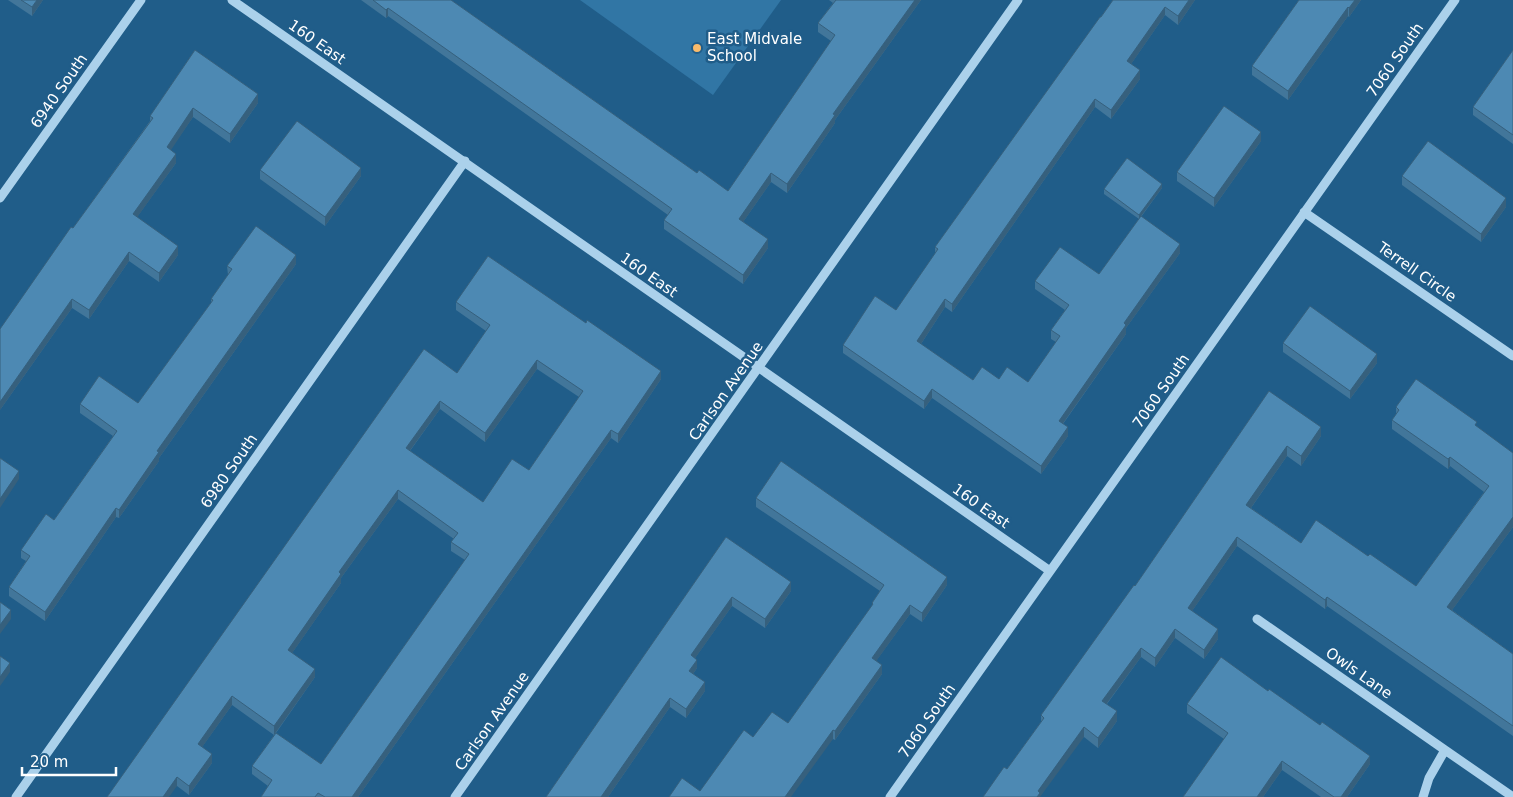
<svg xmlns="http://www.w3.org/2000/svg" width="1513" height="797" viewBox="0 0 1513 797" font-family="'DejaVu Sans',sans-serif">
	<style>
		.green { fill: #3176a5 }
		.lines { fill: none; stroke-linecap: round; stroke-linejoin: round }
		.minor { stroke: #abd1eb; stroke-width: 9 }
		.wall { fill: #42769a; fill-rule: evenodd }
		.shaded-wall { fill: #36607d }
		.building { fill: #4d89b3; stroke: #36607d; fill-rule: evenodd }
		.poi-dot { fill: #f8bb6c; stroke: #205d89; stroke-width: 2 }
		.labels { text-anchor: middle; stroke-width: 5; stroke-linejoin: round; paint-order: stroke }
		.poi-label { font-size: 15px; fill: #fff; stroke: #205d89; text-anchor: start }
		.street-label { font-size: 15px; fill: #fff; stroke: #205d89 }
	</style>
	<rect width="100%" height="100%" fill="#205d89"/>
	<!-- green -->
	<path class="green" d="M 580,0 L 781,0 L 713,95 Z"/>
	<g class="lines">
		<!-- minor -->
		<path class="minor" d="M 232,0 L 1050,571
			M 0,198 L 141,0
			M 1304,212 L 1513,356
			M 1257,619 L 1445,750 L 1429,778 L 1423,797
			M 1445,750 L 1513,797
			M 16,797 L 465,161
			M 455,797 L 1018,0
			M 890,797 L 1455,0"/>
	</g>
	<!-- wall -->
	<path class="wall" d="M 8,0 L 43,0 L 32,16 Z
		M 361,0 L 451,0 L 697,173 L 728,191 L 831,41 L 818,32 L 818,23 L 833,3 L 829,0 L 921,0 L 835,120 L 835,123 L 787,193 L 771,182 L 743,222 L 768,248 L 743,284 L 664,229 L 664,220 L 668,215 L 388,16 L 386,18 Z
		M 1113,0 L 1195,0 L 1178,25 L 1165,15 L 1131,64 L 1140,79 L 1111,119 L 1095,107 L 952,312 L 945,307 L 921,344 L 973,380 L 999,379 L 1028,382 L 1056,342 L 1051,339 L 1051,330 L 1065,310 L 1035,289 L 1035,281 L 1099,274 L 1139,219 L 1104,194 L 1104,189 L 1162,188 L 1141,217 L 1180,253 L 1126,328 L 1126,334 L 1063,424 L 1068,436 L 1041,474 L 932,398 L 924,409 L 843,353 L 843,345 L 896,310 L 935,254 L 935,247 Z
		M 1299,0 L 1361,0 L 1349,17 L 1348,16 L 1288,100 L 1252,75 L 1252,66 Z
		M 195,50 L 258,103 L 230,143 L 193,117 L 170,150 L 176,163 L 137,217 L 178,255 L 159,282 L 129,261 L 89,319 L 72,308 L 0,410 L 73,228 L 150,121 L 150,116 Z
		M 1513,50 L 1513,144 L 1473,115 L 1473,107 Z
		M 1261,141 L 1214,207 L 1177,181 L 1177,172 Z
		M 260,170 L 361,176 L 325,226 L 260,179 Z
		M 1402,176 L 1506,207 L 1481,242 L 1402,185 Z
		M 296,264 L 159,458 L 159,461 L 119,518 L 116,517 L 45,621 L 9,596 L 9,587 L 26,561 L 21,558 L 21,550 L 54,520 L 113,436 L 80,413 L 80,404 L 138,403 L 211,303 L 211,299 L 228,275 L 227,266 Z
		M 456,302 L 661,379 L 618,443 L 611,438 L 358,797 L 261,797 L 268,786 L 252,774 L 252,766 L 274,735 L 232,705 L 202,747 L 212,763 L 189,795 L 177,786 L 107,797 L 457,373 L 486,331 L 456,310 ZM 537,369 L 579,397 L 529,470 L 483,502 L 410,451 L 440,409 L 485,442 ZM 398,499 L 454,539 L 451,542 L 451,551 L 465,560 L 321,764 L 276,733 L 315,677 L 292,653 L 341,583 L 341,578 Z
		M 1283,343 L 1377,363 L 1350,399 L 1283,352 Z
		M 1269,391 L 1321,436 L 1301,466 L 1287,456 L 1251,508 L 1301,543 L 1368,556 L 1416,586 L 1484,492 L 1450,466 L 1448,469 L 1392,429 L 1392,420 L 1396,415 L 1396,407 L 1477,427 L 1513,527 L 1452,610 L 1513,654 L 1513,736 L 1327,606 L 1325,609 L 1237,546 L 1192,611 L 1218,639 L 1204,659 L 1175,638 L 1155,667 L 1141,657 L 1107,704 L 1117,721 L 1098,748 L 1084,737 L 1007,769 L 1041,722 L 1041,715 L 1135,586 Z
		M 756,498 L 947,585 L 922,622 L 910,614 L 876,661 L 882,674 L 835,740 L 833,739 L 700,791 L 753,737 L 788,723 L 872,606 L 872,603 L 880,591 L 756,507 Z
		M 726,537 L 791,591 L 765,628 L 732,606 L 695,658 L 697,668 L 693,674 L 705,691 L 686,718 L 670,707 L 608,797 L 546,797 Z
		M 1187,704 L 1370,764 L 1347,797 L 1321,797 L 1282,770 L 1263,797 L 1183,797 L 1224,739 L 1187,713 Z"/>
	<!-- shaded-wall -->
	<path class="shaded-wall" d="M 37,0 L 43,0 L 32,16 L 32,7 Z
		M 915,0 L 921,0 L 835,120 L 835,123 L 787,193 L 787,184 L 833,114 Z
		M 1189,0 L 1195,0 L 1178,25 L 1178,16 Z
		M 1355,0 L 1361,0 L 1349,17 L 1349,8 Z
		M 1165,7 L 1165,15 L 1127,70 L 1127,61 Z
		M 1348,7 L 1348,16 L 1288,100 L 1288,91 Z
		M 388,8 L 388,16 L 386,18 L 386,10 Z
		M 1140,70 L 1140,79 L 1111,119 L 1111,110 Z
		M 258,94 L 258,103 L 230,143 L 230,134 Z
		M 1095,99 L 1095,107 L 952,312 L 952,304 Z
		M 193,108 L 193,117 L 167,156 L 167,147 Z
		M 1261,132 L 1261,141 L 1214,207 L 1214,198 Z
		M 176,154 L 176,163 L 133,223 L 133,214 Z
		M 361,168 L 361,176 L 325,226 L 325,217 Z
		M 771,173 L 771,182 L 739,228 L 739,219 Z
		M 1162,184 L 1162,188 L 1139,219 L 1139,215 Z
		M 1506,198 L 1506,207 L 1481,242 L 1481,234 Z
		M 768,239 L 768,248 L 743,284 L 743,275 Z
		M 1180,244 L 1180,253 L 1126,328 L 1126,334 L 1059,429 L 1059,421 L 1124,323 Z
		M 178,246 L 178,255 L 159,282 L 159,273 Z
		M 129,252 L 129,261 L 89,319 L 89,310 Z
		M 296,255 L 296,264 L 159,458 L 159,461 L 119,518 L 119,510 L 157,451 Z
		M 72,299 L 72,308 L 0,410 L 0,402 Z
		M 945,299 L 945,307 L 917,350 L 917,341 Z
		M 1377,354 L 1377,363 L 1350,399 L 1350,391 Z
		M 537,360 L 537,369 L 485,442 L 485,433 Z
		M 661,371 L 661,379 L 618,443 L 618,434 Z
		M 932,389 L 932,398 L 924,409 L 924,401 Z
		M 440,401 L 440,409 L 406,456 L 406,448 Z
		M 1068,427 L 1068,436 L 1041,474 L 1041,466 Z
		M 1321,427 L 1321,436 L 1301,466 L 1301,456 Z
		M 611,430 L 611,438 L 358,797 L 352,797 Z
		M 1287,446 L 1287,456 L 1246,515 L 1246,505 Z
		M 1450,457 L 1450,466 L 1448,469 L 1448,459 Z
		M 19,471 L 19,479 L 0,508 L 0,499 Z
		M 398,490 L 398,499 L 341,578 L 341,583 L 288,659 L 288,650 L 339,572 Z
		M 116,508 L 116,517 L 45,621 L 45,612 Z
		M 1513,517 L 1513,527 L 1447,617 L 1447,607 Z
		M 1237,537 L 1237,546 L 1188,617 L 1188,608 Z
		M 947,577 L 947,585 L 922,622 L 922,613 Z
		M 791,582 L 791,591 L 765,628 L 765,619 Z
		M 732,597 L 732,606 L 691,664 L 691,655 Z
		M 1327,597 L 1327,606 L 1325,609 L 1325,600 Z
		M 910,605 L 910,614 L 872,667 L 872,658 Z
		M 11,610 L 11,619 L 0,634 L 0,625 Z
		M 1175,629 L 1175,638 L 1155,667 L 1155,658 Z
		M 1218,629 L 1218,639 L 1204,659 L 1204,650 Z
		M 1141,648 L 1141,657 L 1102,710 L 1102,701 Z
		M 697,660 L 697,668 L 689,680 L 689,671 Z
		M 10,663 L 10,672 L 0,686 L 0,677 Z
		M 882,665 L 882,674 L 835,740 L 835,731 Z
		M 315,669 L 315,677 L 274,735 L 274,726 Z
		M 705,682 L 705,691 L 686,718 L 686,709 Z
		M 232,696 L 232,705 L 198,753 L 198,744 Z
		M 670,698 L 670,707 L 608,797 L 601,797 Z
		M 1117,711 L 1117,721 L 1098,748 L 1098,738 Z
		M 1084,727 L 1084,737 L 1040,797 L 1037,797 L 1038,791 Z
		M 833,730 L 833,739 L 791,797 L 785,797 Z
		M 212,754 L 212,763 L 189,795 L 189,786 Z
		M 1370,756 L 1370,764 L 1347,797 L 1341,797 Z
		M 1282,761 L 1282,770 L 1263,797 L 1257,797 Z
		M 177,777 L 177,786 L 169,797 L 163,797 Z"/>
	<!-- building -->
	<path class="building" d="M 21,0 L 37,0 L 32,7 Z
		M 373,0 L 451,0 L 697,173 L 699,170 L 728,191 L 835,35 L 818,23 L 836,0 L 915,0 L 833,114 L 835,115 L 787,184 L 771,173 L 739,219 L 768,239 L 743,275 L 664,220 L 672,209 L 388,8 L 386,10 Z
		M 1113,0 L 1189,0 L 1178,16 L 1165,7 L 1127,61 L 1140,70 L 1111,110 L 1095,99 L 952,304 L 945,299 L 917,341 L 973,380 L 982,367 L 999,379 L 1007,367 L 1028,382 L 1060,336 L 1051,330 L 1069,305 L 1035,281 L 1060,247 L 1099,274 L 1141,216 L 1180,244 L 1124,323 L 1126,325 L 1059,421 L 1068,427 L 1041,466 L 932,389 L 924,401 L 843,345 L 875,296 L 896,310 L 938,249 L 935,247 L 1100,17 L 1101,17 Z
		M 1299,0 L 1355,0 L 1349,8 L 1348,7 L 1288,91 L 1252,66 Z
		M 195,50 L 258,94 L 230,134 L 193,108 L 167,147 L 176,154 L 133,214 L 178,246 L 159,273 L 129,252 L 89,310 L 72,299 L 0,402 L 0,329 L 71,227 L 73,228 L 153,118 L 150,116 Z
		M 1513,50 L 1513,135 L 1473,107 Z
		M 1224,106 L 1261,132 L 1214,198 L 1177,172 Z
		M 297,121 L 361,168 L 325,217 L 260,170 Z
		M 1428,141 L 1506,198 L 1481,234 L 1402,176 Z
		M 1127,158 L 1162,184 L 1139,215 L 1104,189 Z
		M 256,226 L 296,255 L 157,451 L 159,452 L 119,510 L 116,508 L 45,612 L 9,587 L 30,556 L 21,550 L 46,514 L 54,520 L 117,431 L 80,404 L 99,376 L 138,403 L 213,300 L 211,299 L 232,269 L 227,266 Z
		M 488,256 L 586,323 L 587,320 L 661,371 L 618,434 L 611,430 L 352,797 L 325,797 L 318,793 L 315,797 L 261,797 L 272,780 L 252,766 L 276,733 L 321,764 L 469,554 L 451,542 L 458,533 L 398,490 L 339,572 L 341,574 L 288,650 L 315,669 L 274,726 L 232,696 L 198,744 L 212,754 L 189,786 L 177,777 L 163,797 L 107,797 L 424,349 L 457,373 L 490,325 L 456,302 ZM 537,360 L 583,391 L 529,470 L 512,459 L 483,502 L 406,448 L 440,401 L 485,433 Z
		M 1310,306 L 1377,354 L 1350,391 L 1283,343 Z
		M 1416,379 L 1477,422 L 1475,425 L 1513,453 L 1513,517 L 1447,607 L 1513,654 L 1513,726 L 1327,597 L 1325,600 L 1237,537 L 1188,608 L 1218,629 L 1204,650 L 1175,629 L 1155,658 L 1141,648 L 1102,701 L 1117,711 L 1098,738 L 1084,727 L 1038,791 L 1040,793 L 1037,797 L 983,797 L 1004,767 L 1007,769 L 1044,718 L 1041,715 L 1134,585 L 1135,586 L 1269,391 L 1321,427 L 1301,456 L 1287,446 L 1246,505 L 1301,543 L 1316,520 L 1368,556 L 1370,554 L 1416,586 L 1489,486 L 1450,457 L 1448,459 L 1392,420 L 1399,410 L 1396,407 Z
		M 0,458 L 19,471 L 0,499 Z
		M 781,461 L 947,577 L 922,613 L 910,605 L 872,658 L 882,665 L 835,731 L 833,730 L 785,797 L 669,797 L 682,778 L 700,791 L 744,730 L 753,737 L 772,712 L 788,723 L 873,604 L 872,603 L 884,585 L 756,498 Z
		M 726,537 L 791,582 L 765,619 L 732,597 L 691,655 L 697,660 L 689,671 L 705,682 L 686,709 L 670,698 L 601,797 L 546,797 Z
		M 0,602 L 11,610 L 0,625 Z
		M 0,656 L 10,663 L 0,677 Z
		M 1221,657 L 1268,691 L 1269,689 L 1320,725 L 1322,722 L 1370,756 L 1341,797 L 1334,797 L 1282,761 L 1257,797 L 1183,797 L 1228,733 L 1187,704 Z"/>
	<!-- markers -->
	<circle class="poi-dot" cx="697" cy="48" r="5"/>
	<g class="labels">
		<!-- poi labels -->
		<g class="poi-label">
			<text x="707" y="44">East Midvale<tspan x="707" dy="17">School</tspan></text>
		</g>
		<!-- street labels -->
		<g class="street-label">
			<text transform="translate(317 42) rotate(35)" y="5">160 East</text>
			<text transform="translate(1395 60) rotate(-55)" y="5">7060 South</text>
			<text transform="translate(59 91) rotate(-55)" y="5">6940 South</text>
			<text transform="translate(1417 272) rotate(35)" y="5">Terrell Circle</text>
			<text transform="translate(649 275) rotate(35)" y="5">160 East</text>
			<text transform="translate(726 391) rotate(-55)" y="5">Carlson Avenue</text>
			<text transform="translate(1161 391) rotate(-55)" y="5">7060 South</text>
			<text transform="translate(229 471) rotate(-55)" y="5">6980 South</text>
			<text transform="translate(981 506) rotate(35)" y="5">160 East</text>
			<text transform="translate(1359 673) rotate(35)" y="5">Owls Lane</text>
			<text transform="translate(492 721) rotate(-55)" y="5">Carlson Avenue</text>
			<text transform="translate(927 721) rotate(-55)" y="5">7060 South</text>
		</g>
	</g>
	<!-- scale -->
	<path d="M22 767v8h94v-8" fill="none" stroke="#ffffff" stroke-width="2.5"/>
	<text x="30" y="767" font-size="15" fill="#ffffff" stroke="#205d89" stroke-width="4" paint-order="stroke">20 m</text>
</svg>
